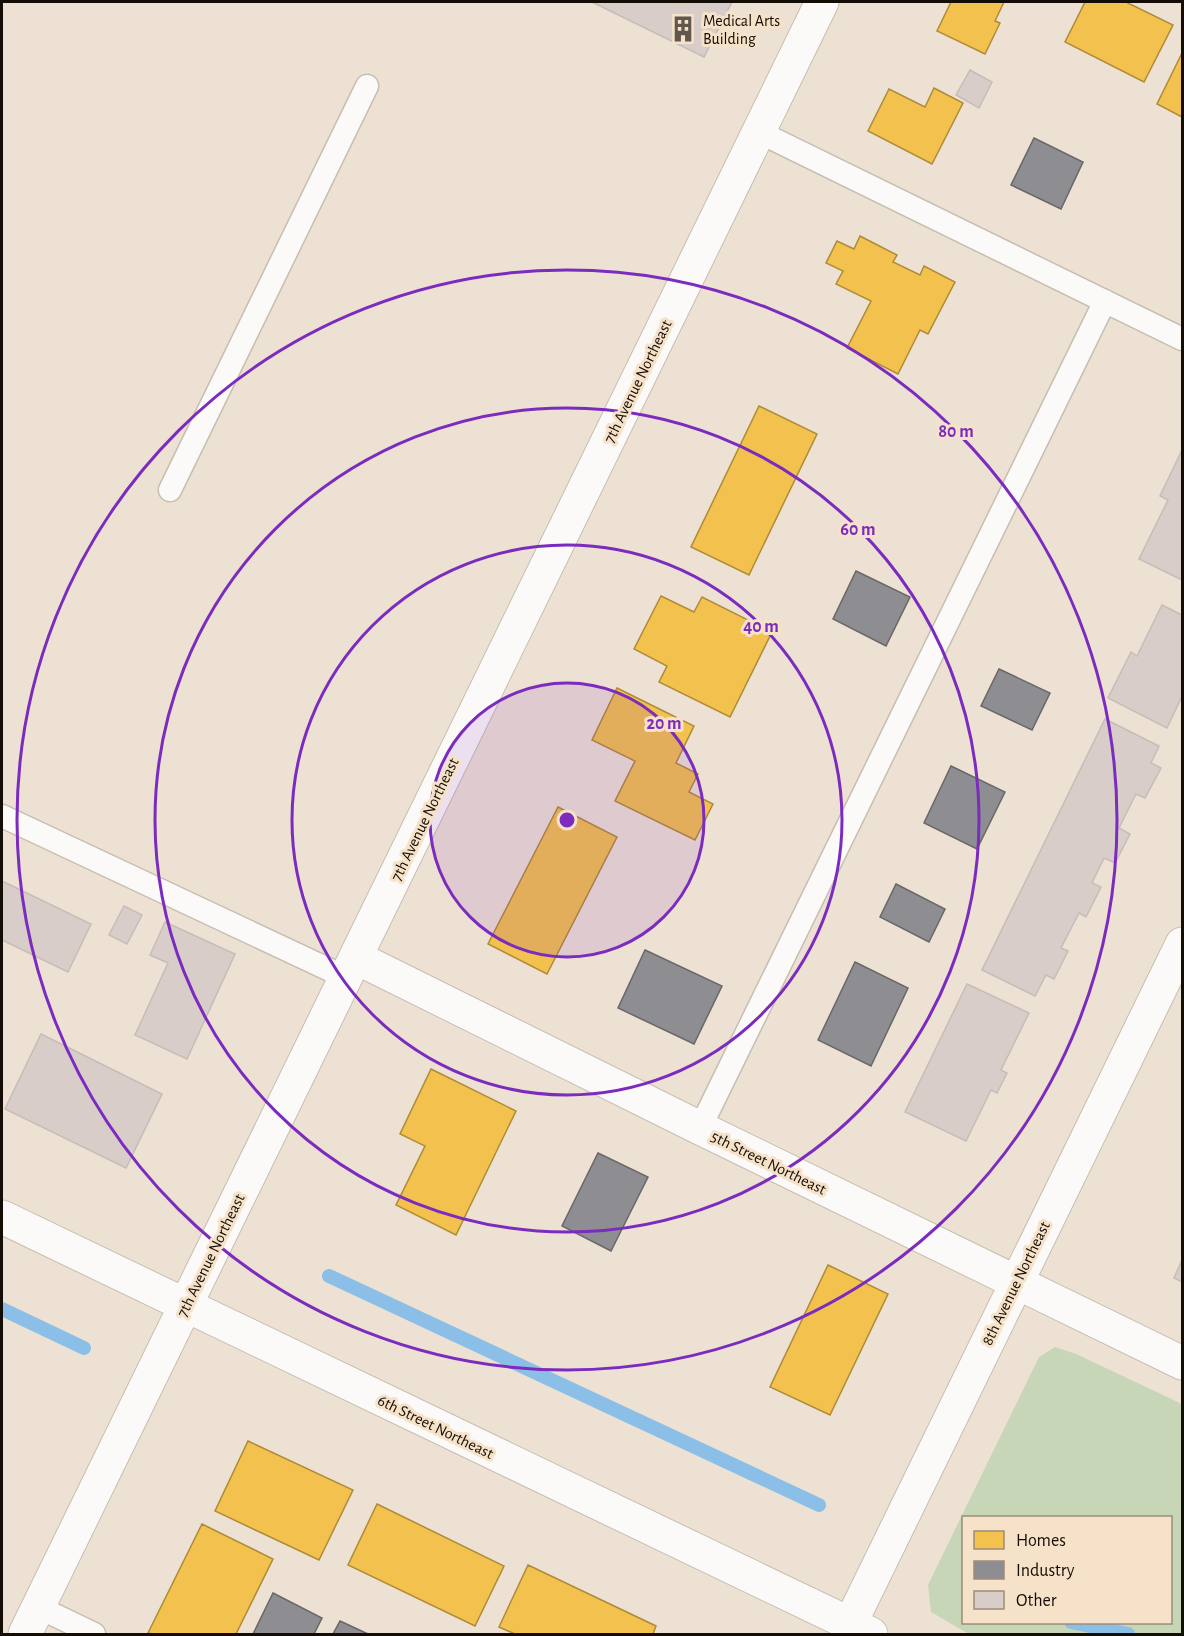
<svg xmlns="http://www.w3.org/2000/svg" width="1184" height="1636" viewBox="0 0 1184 1636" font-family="'Alegreya Sans',sans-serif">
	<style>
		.green { fill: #c7d6b6; fill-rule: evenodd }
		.homes { fill: #f2c14e; stroke: #af8b38; stroke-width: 1.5 }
		.industry { fill: #8d8d92; stroke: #696768; stroke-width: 1.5 }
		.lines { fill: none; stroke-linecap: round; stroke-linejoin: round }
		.stream { stroke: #8bbfe7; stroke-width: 14 }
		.building { fill: #d9cdc9; stroke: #c7bcb7; stroke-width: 1.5 }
		.service-casing { stroke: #c7beb2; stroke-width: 25 }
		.minor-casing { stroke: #c7beb2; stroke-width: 35 }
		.service { stroke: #fcfaf8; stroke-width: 22 }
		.minor { stroke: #fcfaf8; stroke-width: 33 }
		.ring { fill: none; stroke: #7b2cbf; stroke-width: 3 }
		.labels { text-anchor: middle; stroke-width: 6; stroke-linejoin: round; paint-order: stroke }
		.poi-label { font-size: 16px; fill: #140d05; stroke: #f6e2c8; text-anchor: start }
		.street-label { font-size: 16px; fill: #140d05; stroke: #f6e2c8 }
		.centre { fill: #7b2cbf; stroke: #f6e2c8; stroke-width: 3 }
		.ring-label { font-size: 18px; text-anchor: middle; font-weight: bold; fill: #7b2cbf; stroke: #f6e2c8; stroke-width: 6; stroke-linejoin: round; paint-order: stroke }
	</style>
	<rect width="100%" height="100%" fill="#ece1d2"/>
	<!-- green -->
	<path class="green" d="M 1055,1347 L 1076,1354 L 1182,1404 L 1182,1634 L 969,1634 L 931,1612 L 928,1585 L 1039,1357 ZM 964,1518 L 1170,1518 L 1170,1622 L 964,1622 Z"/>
	<!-- homes -->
	<path class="homes" d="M 951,2 L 1004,2 L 995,21 L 1000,23 L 985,54 L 937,31 Z
		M 1085,2 L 1126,2 L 1173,25 L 1144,82 L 1065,42 Z
		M 1182,53 L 1182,117 L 1157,104 Z
		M 934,88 L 963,103 L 932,164 L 868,131 L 889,89 L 925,107 Z
		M 860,236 L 897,255 L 893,262 L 920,275 L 924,266 L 955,282 L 928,334 L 920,330 L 898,374 L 847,348 L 871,301 L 836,284 L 843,271 L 826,263 L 837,241 L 854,249 Z
		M 759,406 L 817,434 L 749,575 L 691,547 Z
		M 661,596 L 694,612 L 702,597 L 772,632 L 730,717 L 659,682 L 667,666 L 634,649 Z
		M 617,688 L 694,726 L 676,763 L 698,774 L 689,792 L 713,804 L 695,840 L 615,801 L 635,761 L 592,740 Z
		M 558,807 L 617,837 L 547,974 L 488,944 Z
		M 431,1069 L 516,1111 L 456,1235 L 396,1205 L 425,1146 L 400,1134 Z
		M 828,1265 L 888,1294 L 830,1415 L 770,1387 Z
		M 248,1441 L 353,1490 L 319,1560 L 215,1511 Z
		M 377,1504 L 504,1566 L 475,1626 L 348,1565 Z
		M 202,1524 L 273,1559 L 236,1634 L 152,1634 L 148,1633 Z
		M 528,1565 L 656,1626 L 653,1634 L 515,1634 L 499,1627 Z"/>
	<!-- industry -->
	<path class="industry" d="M 1034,138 L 1083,162 L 1061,209 L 1011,185 Z
		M 856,571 L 910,597 L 886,646 L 833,619 Z
		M 999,669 L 1050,693 L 1032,730 L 981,706 Z
		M 951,766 L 1005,792 L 977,849 L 924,823 Z
		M 896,884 L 945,909 L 929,942 L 880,917 Z
		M 645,950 L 722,986 L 694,1044 L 618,1008 Z
		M 855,962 L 908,988 L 871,1066 L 818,1040 Z
		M 598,1153 L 648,1177 L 611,1251 L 562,1226 Z
		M 273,1593 L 322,1618 L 314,1634 L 253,1634 Z
		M 340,1621 L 368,1634 L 333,1634 Z"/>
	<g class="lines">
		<!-- stream -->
		<path class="stream" d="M 329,1276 L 819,1505
			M 2,1309 L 84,1348
			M 1071,1622 L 1128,1634"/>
	</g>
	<!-- building -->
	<path class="building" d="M 592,2 L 732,2 L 704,57 Z
		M 970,70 L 992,82 L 979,108 L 956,95 Z
		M 1182,450 L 1182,580 L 1139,559 L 1168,500 L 1160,496 Z
		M 1162,605 L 1182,615 L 1182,696 L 1167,728 L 1108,698 L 1131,652 L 1137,656 Z
		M 1105,719 L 1159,746 L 1151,763 L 1161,768 L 1145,798 L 1136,794 L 1119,828 L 1130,834 L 1115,863 L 1104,858 L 1092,883 L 1101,887 L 1086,917 L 1079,913 L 1061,948 L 1068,951 L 1054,979 L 1046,975 L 1035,996 L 982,970 Z
		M 2,881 L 91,924 L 68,972 L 2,940 Z
		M 124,906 L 142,915 L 127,944 L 109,935 Z
		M 165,922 L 235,954 L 187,1059 L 135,1035 L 168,963 L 150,955 Z
		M 967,984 L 1029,1013 L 1001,1070 L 1007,1073 L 997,1093 L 991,1090 L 966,1141 L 905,1112 Z
		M 41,1034 L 162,1094 L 126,1168 L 5,1109 Z
		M 1182,1260 L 1182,1282 L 1174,1278 Z"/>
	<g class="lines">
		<!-- service casing -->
		<g class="service-casing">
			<path id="service" d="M 759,132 L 1182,339
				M 170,490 L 367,86
				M 2,816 L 347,978
				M 700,1128 L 1105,301
				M 38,1607 L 94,1634"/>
		</g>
		<!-- minor casing -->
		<g class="minor-casing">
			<path id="minor" d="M 357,958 L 700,1128 L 1182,1363
				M 2,1217 L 871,1634
				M 850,1624 L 1182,944
				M 25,1634 L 822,2"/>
		</g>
		<!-- service -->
		<use href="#service" class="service"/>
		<!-- minor -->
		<use href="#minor" class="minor"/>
	</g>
	<!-- distance rings -->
	<circle cx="567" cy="820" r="137" fill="#7b2cbf" fill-opacity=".12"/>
	<g class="ring">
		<circle cx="567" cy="820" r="137"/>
		<circle cx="567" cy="820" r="275"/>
		<circle cx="567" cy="820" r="412"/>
		<circle cx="567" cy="820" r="550"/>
	</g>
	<!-- icons -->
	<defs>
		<g id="building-bare" transform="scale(2.07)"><path d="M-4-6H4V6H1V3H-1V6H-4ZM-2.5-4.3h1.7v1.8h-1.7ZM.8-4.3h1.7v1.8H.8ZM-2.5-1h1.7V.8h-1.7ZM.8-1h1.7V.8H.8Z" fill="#60574d" stroke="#f6e2c8" stroke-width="2.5" paint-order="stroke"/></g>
	</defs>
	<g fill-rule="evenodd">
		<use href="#building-bare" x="683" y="29"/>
	</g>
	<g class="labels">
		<!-- poi labels -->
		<g class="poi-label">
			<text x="703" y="26">Medical Arts<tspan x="703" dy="18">Building</tspan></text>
		</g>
		<!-- street labels -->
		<g class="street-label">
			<text transform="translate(637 381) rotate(-64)" y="6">7th Avenue Northeast</text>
			<text transform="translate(424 819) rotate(-64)" y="6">7th Avenue Northeast</text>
			<text transform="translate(769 1162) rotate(26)" y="6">5th Street Northeast</text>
			<text transform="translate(210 1255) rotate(-64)" y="6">7th Avenue Northeast</text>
			<text transform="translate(1015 1283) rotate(-64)" y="6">8th Avenue Northeast</text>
			<text transform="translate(436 1426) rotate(26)" y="6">6th Street Northeast</text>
		</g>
	</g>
	<circle cx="567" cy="820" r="9" class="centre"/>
	<g class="ring-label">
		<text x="956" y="437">80 m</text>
		<text x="858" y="535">60 m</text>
		<text x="761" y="632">40 m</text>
		<text x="664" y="729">20 m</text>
	</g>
	<!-- border -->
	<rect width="1184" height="1636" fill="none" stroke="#140d05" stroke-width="6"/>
	<!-- legend -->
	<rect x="962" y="1516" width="210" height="108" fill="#f6e2c8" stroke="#9c8d7a" stroke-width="1.5"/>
	<rect x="974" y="1531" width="30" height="18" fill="#f2c14e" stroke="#9c8d7a" stroke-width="1.5"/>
	<text x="1016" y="1546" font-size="18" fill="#140d05">Homes</text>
	<rect x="974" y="1561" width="30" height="18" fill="#8d8d92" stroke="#9c8d7a" stroke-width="1.5"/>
	<text x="1016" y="1576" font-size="18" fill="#140d05">Industry</text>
	<rect x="974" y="1591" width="30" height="18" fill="#d9cdc9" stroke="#9c8d7a" stroke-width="1.5"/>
	<text x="1016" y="1606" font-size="18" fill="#140d05">Other</text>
</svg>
